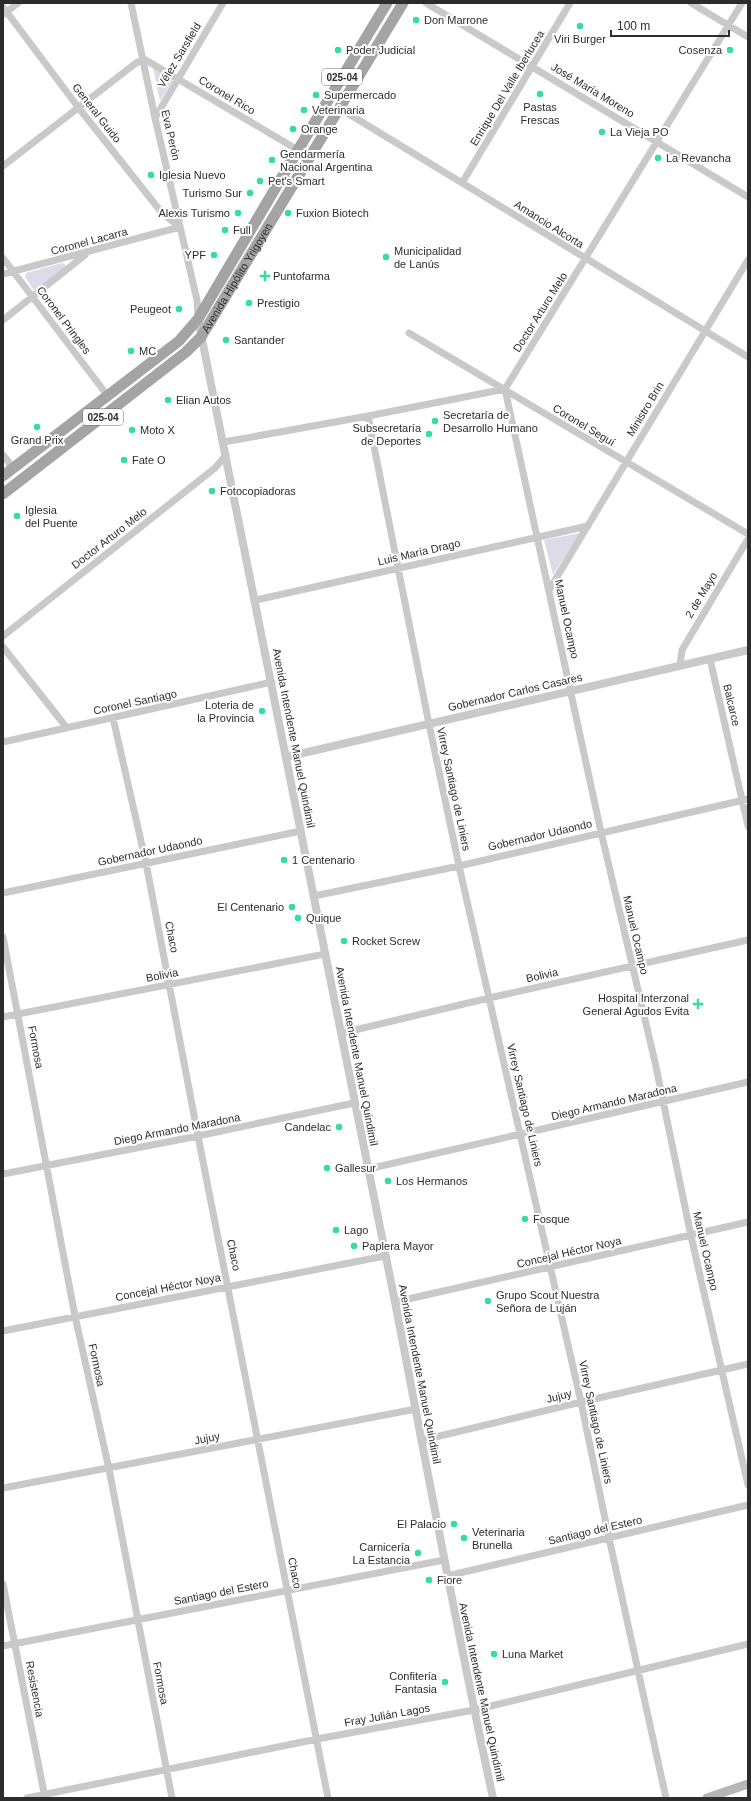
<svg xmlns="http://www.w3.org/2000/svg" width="751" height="1801" viewBox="0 0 751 1801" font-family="Helvetica,sans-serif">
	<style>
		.green { fill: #dddae9 }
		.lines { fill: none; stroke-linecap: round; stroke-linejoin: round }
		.minor { stroke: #c9c9c9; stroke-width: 7 }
		.tertiary { stroke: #c9c9c9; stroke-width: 8 }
		.secondary { stroke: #b6b6b6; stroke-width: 9 }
		.primary { stroke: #a4a4a4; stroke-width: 11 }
		.poi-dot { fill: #36dca5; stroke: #fff; stroke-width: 1.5 }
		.labels { text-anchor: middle; stroke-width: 4; stroke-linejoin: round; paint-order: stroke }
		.shield { fill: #fff; stroke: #6b6b6b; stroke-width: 1 }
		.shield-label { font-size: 10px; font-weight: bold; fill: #2c2c2c }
		.poi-label { font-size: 11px; fill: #2c2c2c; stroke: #fff; text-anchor: start }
		.street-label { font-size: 11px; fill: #2c2c2c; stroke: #fff }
	</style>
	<rect width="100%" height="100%" fill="#fff"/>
	<!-- green -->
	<path class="green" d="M 153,68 L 173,80 L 160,101 Z
		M 62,263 L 65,264 L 66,268 L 38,290 L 33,289 L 25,277 L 26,273 Z
		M 580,533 L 553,575 L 544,540 Z"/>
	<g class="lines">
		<!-- minor -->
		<path class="minor" d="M 131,3 L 155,118 L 197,300 L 198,318
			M 426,3 L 748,197
			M 691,3 L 748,37
			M 3,7 L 78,107 L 162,213 L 180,227
			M 4,14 L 18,3
			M 144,59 L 298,150
			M 339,108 L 748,357
			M 155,118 L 223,3
			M 3,166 L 136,63 L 144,59
			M 462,183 L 570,3
			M 3,258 L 107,395
			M 3,274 L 180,227
			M 3,320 L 85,255
			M 409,333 L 748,534
			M 505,389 L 601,832 L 655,1062 L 691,1236 L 748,1485
			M 368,416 L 429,724 L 459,866 L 581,1402 L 609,1538 L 666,1798
			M 224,442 L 368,416 L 505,389 L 742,3
			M 3,455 L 13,468
			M 549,590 L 748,260
			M 256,600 L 588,526
			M 3,636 L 215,468 L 226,455
			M 3,647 L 67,728
			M 710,659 L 748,826
			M 680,665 L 682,650 L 748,539
			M 113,718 L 146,863 L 198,1136 L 328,1798
			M 3,742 L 272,682
			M 3,893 L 301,831
			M 314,896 L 459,866 L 748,799
			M 3,937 L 75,1316 L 109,1469 L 172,1798
			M 3,1017 L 325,954
			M 342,1033 L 489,998 L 748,940
			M 368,1169 L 748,1082
			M 3,1174 L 198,1136 L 354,1103
			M 395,1302 L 748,1222
			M 3,1331 L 385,1256
			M 423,1440 L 581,1402 L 748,1364
			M 3,1488 L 416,1409
			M 447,1576 L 748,1505
			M 3,1584 L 45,1798
			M 3,1646 L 444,1560
			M 27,1798 L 317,1739 L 474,1710 L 748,1644"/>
		<!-- tertiary -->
		<path class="tertiary" d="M 198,319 L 395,1302 C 427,1467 457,1633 493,1798
			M 286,757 L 748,650"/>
		<!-- secondary -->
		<path class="secondary" d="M 707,1798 L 748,1784"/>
		<!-- primary -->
		<g class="primary">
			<path d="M 3,476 L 179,341 L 198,319 L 298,150 L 387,3"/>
			<path id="s1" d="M 3,494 L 186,352 L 201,337 L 403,3"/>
		</g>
	</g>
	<!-- markers -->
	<g class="poi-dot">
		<circle cx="416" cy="20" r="4"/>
		<circle cx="580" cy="26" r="4"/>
		<circle cx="338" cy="50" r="4"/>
		<circle cx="730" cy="50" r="4"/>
		<circle cx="540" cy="94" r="4"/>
		<circle cx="316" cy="95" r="4"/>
		<circle cx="304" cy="110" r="4"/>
		<circle cx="293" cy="129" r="4"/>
		<circle cx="602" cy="132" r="4"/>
		<circle cx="658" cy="158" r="4"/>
		<circle cx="272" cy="160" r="4"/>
		<circle cx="151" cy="175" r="4"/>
		<circle cx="260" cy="181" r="4"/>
		<circle cx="250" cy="193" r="4"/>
		<circle cx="238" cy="213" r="4"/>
		<circle cx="288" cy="213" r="4"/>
		<circle cx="225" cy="230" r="4"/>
		<circle cx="214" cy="255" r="4"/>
		<circle cx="386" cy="257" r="4"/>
		<path d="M263 270h4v4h4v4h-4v4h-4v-4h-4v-4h4z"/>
		<circle cx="249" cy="303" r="4"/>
		<circle cx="179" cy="309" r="4"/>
		<circle cx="226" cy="340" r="4"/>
		<circle cx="131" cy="351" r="4"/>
		<circle cx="168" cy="400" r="4"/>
		<circle cx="435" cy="421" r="4"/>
		<circle cx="37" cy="427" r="4"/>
		<circle cx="132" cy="430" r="4"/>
		<circle cx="429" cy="434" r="4"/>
		<circle cx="124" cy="460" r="4"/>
		<circle cx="212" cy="491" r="4"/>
		<circle cx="17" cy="516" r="4"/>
		<circle cx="262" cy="711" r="4"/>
		<circle cx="284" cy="860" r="4"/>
		<circle cx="292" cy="907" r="4"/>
		<circle cx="298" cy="918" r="4"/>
		<circle cx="344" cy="941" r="4"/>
		<path d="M696 998h4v4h4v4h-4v4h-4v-4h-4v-4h4z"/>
		<circle cx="339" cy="1127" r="4"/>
		<circle cx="327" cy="1168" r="4"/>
		<circle cx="388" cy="1181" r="4"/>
		<circle cx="525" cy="1219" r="4"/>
		<circle cx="336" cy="1230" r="4"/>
		<circle cx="354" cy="1246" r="4"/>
		<circle cx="488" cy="1301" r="4"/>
		<circle cx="454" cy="1524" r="4"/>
		<circle cx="464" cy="1538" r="4"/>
		<circle cx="418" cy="1553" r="4"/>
		<circle cx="429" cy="1580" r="4"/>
		<circle cx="494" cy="1654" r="4"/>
		<circle cx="445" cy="1682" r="4"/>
	</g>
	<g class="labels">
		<!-- shield labels -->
		<g class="shield">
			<rect x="322" y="69" width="40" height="16" rx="3"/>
			<rect x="83" y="409" width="40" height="16" rx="3"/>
		</g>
		<g class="shield-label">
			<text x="342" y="81">025-04</text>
			<text x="103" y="421">025-04</text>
		</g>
		<!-- poi labels -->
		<g class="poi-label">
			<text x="424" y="24">Don Marrone</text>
			<text x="580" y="43" text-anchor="middle">Viri Burger</text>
			<text x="346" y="54">Poder Judicial</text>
			<text x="722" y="54" text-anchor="end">Cosenza</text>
			<text x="324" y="99">Supermercado</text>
			<text x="540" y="111" text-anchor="middle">Pastas<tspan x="540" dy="13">Frescas</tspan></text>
			<text x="312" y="114">Veterinaria</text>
			<text x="301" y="133">Orange</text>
			<text x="610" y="136">La Vieja PO</text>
			<text x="280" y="158">Gendarmería<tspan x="280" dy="13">Nacional Argentina</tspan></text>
			<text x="666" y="162">La Revancha</text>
			<text x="159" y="179">Iglesia Nuevo</text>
			<text x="268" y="185">Pet's Smart</text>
			<text x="242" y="197" text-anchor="end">Turismo Sur</text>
			<text x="230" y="217" text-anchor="end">Alexis Turismo</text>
			<text x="296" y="217">Fuxion Biotech</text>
			<text x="233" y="234">Full</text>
			<text x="394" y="255">Municipalidad<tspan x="394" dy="13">de Lanús</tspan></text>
			<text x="206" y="259" text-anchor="end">YPF</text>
			<text x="273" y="280">Puntofarma</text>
			<text x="257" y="307">Prestigio</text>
			<text x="171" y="313" text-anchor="end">Peugeot</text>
			<text x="234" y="344">Santander</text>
			<text x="139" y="355">MC</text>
			<text x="176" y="404">Elian Autos</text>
			<text x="443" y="419">Secretaría de<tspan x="443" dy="13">Desarrollo Humano</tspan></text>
			<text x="421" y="432" text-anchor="end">Subsecretaría<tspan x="421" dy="13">de Deportes</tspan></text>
			<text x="140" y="434">Moto X</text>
			<text x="37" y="444" text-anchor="middle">Grand Prix</text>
			<text x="132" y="464">Fate O</text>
			<text x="220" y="495">Fotocopiadoras</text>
			<text x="25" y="514">Iglesia<tspan x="25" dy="13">del Puente</tspan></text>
			<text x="254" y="709" text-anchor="end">Loteria de<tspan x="254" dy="13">la Provincia</tspan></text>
			<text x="292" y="864">1 Centenario</text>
			<text x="284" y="911" text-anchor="end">El Centenario</text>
			<text x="306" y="922">Quique</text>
			<text x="352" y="945">Rocket Screw</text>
			<text x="689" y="1002" text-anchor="end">Hospital Interzonal<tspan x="689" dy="13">General Agudos Evita</tspan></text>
			<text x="331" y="1131" text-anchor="end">Candelac</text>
			<text x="335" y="1172">Gallesur</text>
			<text x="396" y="1185">Los Hermanos</text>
			<text x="533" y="1223">Fosque</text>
			<text x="344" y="1234">Lago</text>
			<text x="362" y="1250">Paplera Mayor</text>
			<text x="496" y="1299">Grupo Scout Nuestra<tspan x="496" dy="13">Señora de Luján</tspan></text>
			<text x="446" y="1528" text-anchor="end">El Palacio</text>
			<text x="472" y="1536">Veterinaria<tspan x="472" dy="13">Brunella</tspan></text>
			<text x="410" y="1551" text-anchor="end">Carnicería<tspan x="410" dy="13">La Estancia</tspan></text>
			<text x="437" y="1584">Fiore</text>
			<text x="502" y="1658">Luna Market</text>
			<text x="437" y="1680" text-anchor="end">Confitería<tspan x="437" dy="13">Fantasia</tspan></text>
		</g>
		<!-- street labels -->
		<g class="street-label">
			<text transform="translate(179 55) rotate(-59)" y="4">Vélez Sarsfield</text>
			<text transform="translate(507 88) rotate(-59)" y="4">Enrique Del Valle Iberlucea</text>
			<text transform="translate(593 90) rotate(31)" y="4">José María Moreno</text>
			<text transform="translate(227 95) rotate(31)" y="4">Coronel Rico</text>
			<text transform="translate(97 113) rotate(52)" y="4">General Guido</text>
			<text transform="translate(171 135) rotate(77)" y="4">Eva Perón</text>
			<text transform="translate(549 224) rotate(32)" y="4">Amancio Alcorta</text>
			<text transform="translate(89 241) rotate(-15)" y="4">Coronel Lacarra</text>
			<text dy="4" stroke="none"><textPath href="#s1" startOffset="322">Avenida Hipólito Yrigoyen</textPath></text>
			<text transform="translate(540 312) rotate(-58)" y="4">Doctor Arturo Melo</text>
			<text transform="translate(64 320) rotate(53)" y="4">Coronel Pringles</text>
			<text transform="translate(645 409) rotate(-59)" y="4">Ministro Brin</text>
			<text transform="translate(584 425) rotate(31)" y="4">Coronel Seguí</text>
			<text transform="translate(109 538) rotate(-38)" y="4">Doctor Arturo Melo</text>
			<text transform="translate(419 552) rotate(-13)" y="4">Luis María Drago</text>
			<text transform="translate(701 595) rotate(-59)" y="4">2 de Mayo</text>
			<text transform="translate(567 619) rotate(78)" y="4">Manuel Ocampo</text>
			<text transform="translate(515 692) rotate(-13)" y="4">Gobernador Carlos Casares</text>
			<text transform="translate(135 702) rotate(-12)" y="4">Coronel Santiago</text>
			<text transform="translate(732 705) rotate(77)" y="4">Balcarce</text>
			<text transform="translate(294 738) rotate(79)" y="4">Avenida Intendente Manuel Quindimil</text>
			<text transform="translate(454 789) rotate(78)" y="4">Virrey Santiago de Liniers</text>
			<text transform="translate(540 835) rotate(-13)" y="4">Gobernador Udaondo</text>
			<text transform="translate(150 851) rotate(-12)" y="4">Gobernador Udaondo</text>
			<text transform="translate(636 935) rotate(77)" y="4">Manuel Ocampo</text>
			<text transform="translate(172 937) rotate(79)" y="4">Chaco</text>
			<text transform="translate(162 975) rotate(-11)" y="4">Bolivia</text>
			<text transform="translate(542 975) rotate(-13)" y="4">Bolivia</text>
			<text transform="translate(36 1047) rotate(79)" y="4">Formosa</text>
			<text transform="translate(357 1056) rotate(79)" y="4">Avenida Intendente Manuel Quindimil</text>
			<text transform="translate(614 1102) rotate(-13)" y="4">Diego Armando Maradona</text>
			<text transform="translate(525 1105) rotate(77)" y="4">Virrey Santiago de Liniers</text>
			<text transform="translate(177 1129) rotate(-11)" y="4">Diego Armando Maradona</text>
			<text transform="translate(706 1251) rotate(77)" y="4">Manuel Ocampo</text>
			<text transform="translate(569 1252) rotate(-13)" y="4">Concejal Héctor Noya</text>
			<text transform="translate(234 1255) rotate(78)" y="4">Chaco</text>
			<text transform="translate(168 1287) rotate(-11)" y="4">Concejal Héctor Noya</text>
			<text transform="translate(97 1365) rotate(78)" y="4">Formosa</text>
			<text transform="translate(420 1374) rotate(79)" y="4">Avenida Intendente Manuel Quindimil</text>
			<text transform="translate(559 1396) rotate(-14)" y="4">Jujuy</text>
			<text transform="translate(596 1422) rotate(78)" y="4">Virrey Santiago de Liniers</text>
			<text transform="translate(207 1438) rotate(-11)" y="4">Jujuy</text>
			<text transform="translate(595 1530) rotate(-13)" y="4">Santiago del Estero</text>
			<text transform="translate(295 1573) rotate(79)" y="4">Chaco</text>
			<text transform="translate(221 1592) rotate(-11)" y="4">Santiago del Estero</text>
			<text transform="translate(161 1683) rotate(79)" y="4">Formosa</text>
			<text transform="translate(35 1689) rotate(79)" y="4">Resistencia</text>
			<text transform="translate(482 1692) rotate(78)" y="4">Avenida Intendente Manuel Quindimil</text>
			<text transform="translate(387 1715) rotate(-10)" y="4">Fray Julián Lagos</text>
		</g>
	</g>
	<!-- border -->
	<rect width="751" height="1801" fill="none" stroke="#2c2c2c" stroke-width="8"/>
	<!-- scale -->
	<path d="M611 30v6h118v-6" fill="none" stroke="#2c2c2c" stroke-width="2"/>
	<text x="617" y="30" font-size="12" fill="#2c2c2c" stroke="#ffffff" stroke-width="3" paint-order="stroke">100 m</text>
</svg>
